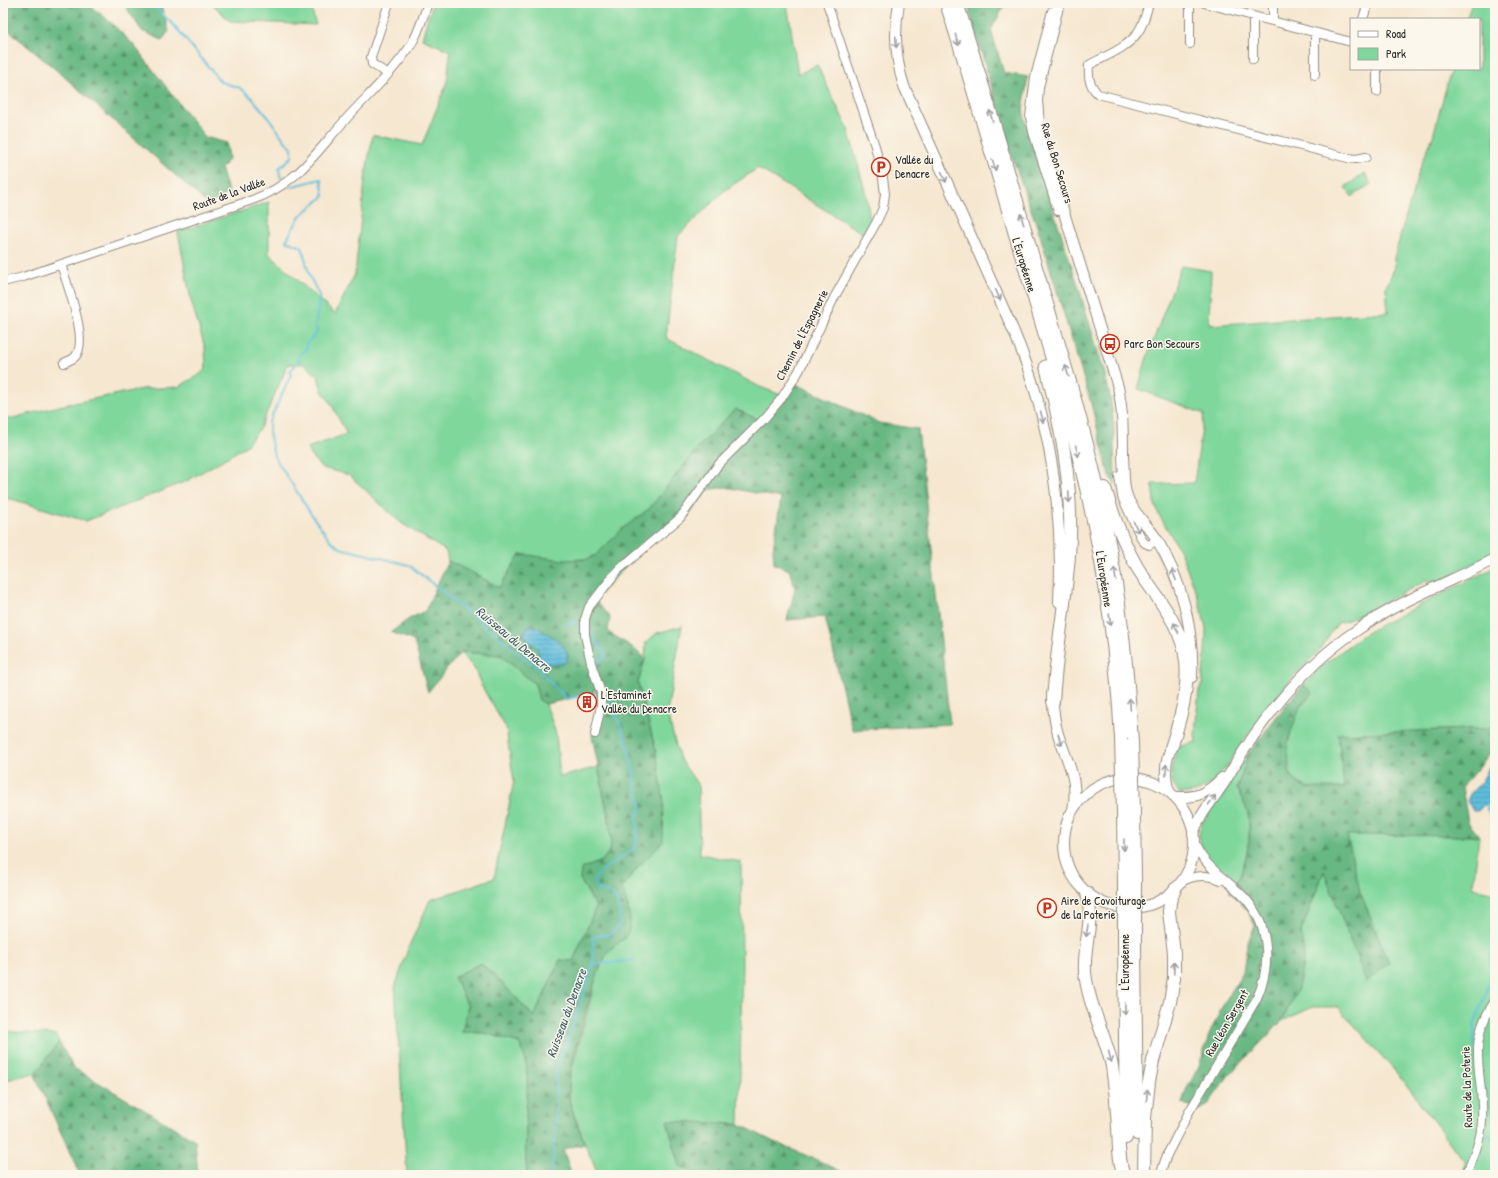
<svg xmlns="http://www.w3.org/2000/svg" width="1498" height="1178" viewBox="0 0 1498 1178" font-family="'Patrick Hand',sans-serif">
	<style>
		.green { fill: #7fd79b; stroke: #558163 }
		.forest { fill: url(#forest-firs); stroke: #497257 }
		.park { fill: url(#park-crowns); stroke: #558163 }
		.water { fill: url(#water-rules); stroke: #447484 }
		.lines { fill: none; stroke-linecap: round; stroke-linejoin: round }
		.stream { stroke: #5ebedc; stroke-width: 2 }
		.minor-casing { stroke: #90897e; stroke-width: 10 }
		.major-casing { stroke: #90897e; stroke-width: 12 }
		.highway-casing { stroke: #90897e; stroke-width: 14 }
		.minor { stroke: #fff; stroke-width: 8 }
		.major { stroke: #fff; stroke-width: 10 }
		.highway { stroke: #fff; stroke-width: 12 }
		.highway-bridge-casing { stroke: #90897e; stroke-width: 14; stroke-linecap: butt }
		.highway-bridge { stroke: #fff; stroke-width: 12 }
		.oneway { stroke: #a0a0a0 }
		.labels { text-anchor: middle; stroke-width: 3; stroke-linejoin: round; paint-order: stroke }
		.poi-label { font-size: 12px; fill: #2b2b2b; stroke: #fbf7ec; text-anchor: start }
		.street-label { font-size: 12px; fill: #2b2b2b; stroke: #fbf7ec }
		.water-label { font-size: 13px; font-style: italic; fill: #3d5e69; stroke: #fbf7ec }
	</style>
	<defs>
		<pattern id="forest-firs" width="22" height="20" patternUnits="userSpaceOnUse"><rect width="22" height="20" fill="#67b883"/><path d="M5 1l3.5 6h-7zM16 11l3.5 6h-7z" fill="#55966b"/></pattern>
		<pattern id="park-crowns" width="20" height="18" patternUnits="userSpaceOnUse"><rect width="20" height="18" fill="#7fd79b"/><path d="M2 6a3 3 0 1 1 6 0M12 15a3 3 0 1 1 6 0" fill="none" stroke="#6eb986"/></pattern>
		<pattern id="water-rules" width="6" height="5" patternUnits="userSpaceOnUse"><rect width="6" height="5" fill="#5ebedc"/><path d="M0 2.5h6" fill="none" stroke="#4e9bb3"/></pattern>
	</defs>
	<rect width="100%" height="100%" fill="#fbf7ec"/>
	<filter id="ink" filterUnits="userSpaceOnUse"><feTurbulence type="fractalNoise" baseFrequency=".025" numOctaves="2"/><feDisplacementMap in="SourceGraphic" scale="8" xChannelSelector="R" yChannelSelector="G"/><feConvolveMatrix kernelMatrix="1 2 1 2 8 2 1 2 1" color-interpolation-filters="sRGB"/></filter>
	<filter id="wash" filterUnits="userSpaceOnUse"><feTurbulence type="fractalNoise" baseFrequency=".012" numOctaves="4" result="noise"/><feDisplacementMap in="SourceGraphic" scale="16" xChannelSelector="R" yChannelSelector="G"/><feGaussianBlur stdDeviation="0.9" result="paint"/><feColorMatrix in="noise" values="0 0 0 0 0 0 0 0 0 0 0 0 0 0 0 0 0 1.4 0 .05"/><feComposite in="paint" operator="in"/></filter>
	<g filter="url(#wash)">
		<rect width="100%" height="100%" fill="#f6e7d0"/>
		<!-- green -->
		<path class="green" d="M 211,3 L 310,3 L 316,25 L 230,21 Z
			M 433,3 L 787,3 L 798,74 L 817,65 L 848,129 L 866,194 L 871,225 L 865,235 L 758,168 L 724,191 L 678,236 L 666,338 L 760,387 L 784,396 L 764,422 L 735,409 L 695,451 L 650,508 L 621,530 L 596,555 L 588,559 L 563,560 L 520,554 L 500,588 L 477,575 L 448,561 L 446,551 L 401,523 L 349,475 L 322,468 L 310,455 L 307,448 L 347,434 L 329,400 L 322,391 L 318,376 L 304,364 L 288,364 L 260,428 L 246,446 L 187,481 L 86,521 L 11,499 L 3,499 L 3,417 L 13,418 L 59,406 L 142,389 L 178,387 L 199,375 L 206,369 L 205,348 L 191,301 L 178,232 L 269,202 L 269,254 L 335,314 L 355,274 L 366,171 L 373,135 L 422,145 L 447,83 L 450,51 L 422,39 L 426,24 Z
			M 1472,3 L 1495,3 L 1495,555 L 1433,584 L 1428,580 L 1349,620 L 1338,623 L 1317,653 L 1294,676 L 1250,732 L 1224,770 L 1211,784 L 1196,792 L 1180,794 C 1165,777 1172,766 1178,747 L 1196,742 L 1195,733 L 1199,690 L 1202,684 L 1205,653 L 1206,628 L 1197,594 L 1179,549 L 1159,515 L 1154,502 L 1152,484 L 1194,483 L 1204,414 L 1138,389 L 1146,360 L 1181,266 L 1211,271 L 1209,325 L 1388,312 L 1386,287 L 1395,267 L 1394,258 L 1419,171 L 1433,136 L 1451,69 L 1479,69 L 1479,19 L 1466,19 Z
			M 1495,567 L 1495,728 L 1338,734 L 1344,788 C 1328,788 1310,792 1296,782 C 1280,770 1290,721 1300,707 C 1304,702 1309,697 1313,693 L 1303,685 L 1327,662 L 1363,635 L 1382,624 Z
			M 682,626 L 667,713 L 680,759 L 698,785 L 700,854 L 741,862 L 742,964 L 739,1124 L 667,1121 L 680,1166 L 705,1175 L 598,1175 L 585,1144 L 569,1100 L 569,1080 L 597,975 L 607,953 L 617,943 L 625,938 L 630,920 L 622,888 L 639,866 L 656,751 L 638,683 L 645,659 L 646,642 L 657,633 Z
			M 460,652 L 500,655 L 535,684 L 539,700 L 546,704 L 556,734 L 560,777 L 598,767 L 610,825 L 611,848 L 602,861 L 580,879 L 596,907 L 573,961 L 560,960 L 534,1017 L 508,989 L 481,963 L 454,977 L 468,1006 L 462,1032 L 484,1033 L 519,1043 C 531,1064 527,1089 526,1113 C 526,1134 525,1154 527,1175 L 407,1175 L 395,987 L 409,946 L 430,900 L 494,878 L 514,781 L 511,763 L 506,728 L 482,687 L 474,668 Z
			M 1249,753 L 1237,788 C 1240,796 1246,805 1248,814 C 1252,837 1246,862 1237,883 C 1221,872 1200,856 1199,835 C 1199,832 1201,827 1202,823 Z
			M 1347,835 L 1479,836 L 1473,888 L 1495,893 L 1495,1175 L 1462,1175 L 1467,1163 L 1459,1155 L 1402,1079 L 1338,1007 L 1313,1007 L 1282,1021 L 1298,988 L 1304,957 L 1301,932 L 1324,871 L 1366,981 L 1389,963 L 1360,892 Z
			M 3,1031 L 56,1035 L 59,1042 L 42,1065 L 34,1073 L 3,1081 Z"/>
		<!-- forest -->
		<path class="forest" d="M 3,3 L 86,3 L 106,18 L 133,44 L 205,137 L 227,143 L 229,160 L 221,168 L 229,193 L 208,204 L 61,74 L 3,26 Z
			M 123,3 L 160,3 L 169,31 L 162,40 L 142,31 Z
			M 967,3 L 1006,3 L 991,30 L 1004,73 L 1028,77 L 1023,110 L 1030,139 L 1076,279 L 1105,374 L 1111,401 L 1114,428 L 1115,484 L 1109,475 L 1090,400 L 1039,232 L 1012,157 Z
			M 794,383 L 879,423 L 918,429 L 950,724 L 852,730 L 825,617 L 787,620 L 795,589 L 789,570 L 774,564 L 773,549 L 781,498 L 725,487 L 708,490 L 685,520 L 655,538 L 631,560 L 595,600 L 610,617 L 608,632 L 631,646 L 645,659 L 638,683 L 656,751 L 664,801 L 663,842 L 639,866 L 622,888 C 626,900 632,916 629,929 C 627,942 611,944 606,955 C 592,983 585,1015 577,1045 C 573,1062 567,1080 569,1098 C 571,1113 580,1131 585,1144 L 563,1149 L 570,1169 L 570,1175 L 527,1175 C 525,1154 526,1134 526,1113 C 527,1089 531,1064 519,1043 L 484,1033 L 462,1032 L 468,1006 L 454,977 L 481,963 L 508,989 L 534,1017 L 560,960 L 573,961 L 596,907 L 580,879 L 581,869 L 602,861 L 611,848 L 610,825 L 592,736 L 599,707 L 596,687 L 593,693 L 546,704 L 539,700 L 535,684 L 500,655 L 461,652 L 428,692 L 414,641 L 391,632 L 409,619 L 425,611 L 448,561 L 477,575 L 499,588 L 520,554 L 563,560 L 588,559 L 596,555 L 621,530 L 650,508 L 695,451 L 735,409 L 764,422 Z
			M 1303,685 L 1313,693 L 1300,707 L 1288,740 L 1289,772 L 1296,782 L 1309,788 L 1344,788 L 1338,734 L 1495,728 L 1495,748 L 1462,787 L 1468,822 L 1479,836 L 1347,835 L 1360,892 L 1389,963 L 1366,982 L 1324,871 L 1301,932 L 1304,957 L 1298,988 L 1282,1021 L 1229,1075 L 1207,1106 L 1199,1110 L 1182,1103 L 1186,1090 L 1199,1066 L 1209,1035 L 1224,1003 L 1243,973 L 1247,944 L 1255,926 C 1249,912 1241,901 1229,892 C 1247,871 1252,841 1248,814 C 1246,805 1240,796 1237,788 L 1249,753 L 1280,712 Z
			M 59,1042 L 74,1068 L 195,1140 L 198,1175 L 80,1175 L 34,1073 L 42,1065 Z
			M 667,1121 L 739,1124 L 772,1141 L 824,1163 L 848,1175 L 705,1175 L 680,1166 Z"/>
		<!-- park -->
		<path class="park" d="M 1365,173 L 1371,184 L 1352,197 L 1345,187 Z"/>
		<!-- water -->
		<path class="water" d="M 533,625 C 545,633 573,643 566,662 C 556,667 551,665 541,660 L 537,648 L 528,641 L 524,634 L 528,626 Z
			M 1495,764 L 1495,792 L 1491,797 L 1490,804 L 1484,805 L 1478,811 L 1473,811 L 1467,801 L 1470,794 L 1482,781 L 1488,769 Z"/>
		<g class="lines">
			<!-- stream -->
			<path class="stream" d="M 150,3 L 172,23 L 221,82 L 240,88 L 251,97 L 269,118 L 285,141 L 292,147 L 292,157 L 279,168 L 280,176 L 281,178
				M 289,187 L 321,179 L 324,196 L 300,216 L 286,241 L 302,247 L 310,277 L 320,297 L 315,325 L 317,330 L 316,334 L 306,344 L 307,348 L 298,357 L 299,361 L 290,371 L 291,375 L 269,422 L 269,432 L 274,456 L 313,517 L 331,541 L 340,548 L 409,565 L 535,666 L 567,699 L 584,694 L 598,693
				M 1490,299 L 1495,304
				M 564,624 L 574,622 L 582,629
				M 586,631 L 590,632 L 605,654 L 606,657 L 600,660 L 595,665
				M 1487,803 L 1487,810 L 1489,810 L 1489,814 L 1493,814 L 1494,817
				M 593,965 L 635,960
				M 1474,1046 L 1474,1025 L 1493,974 L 1490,956 L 1495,921
				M 1488,1132 L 1495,1143
				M 552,1175 L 556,1117 L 556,1067 L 567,1042 L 593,965 L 593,937 L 601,935 L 609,935 L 621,924 C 618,903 621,895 598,890 L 594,880 L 602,870 L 635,848 L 637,837 L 637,816 C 646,806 637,796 635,784 C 631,757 627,735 613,710 C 611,705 608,698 604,695"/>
		</g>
	</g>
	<g filter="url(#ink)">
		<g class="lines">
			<!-- minor casing -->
			<g class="minor-casing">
				<path id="minor" d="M 1149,3 C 1146,13 1144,24 1138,32 C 1128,48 1105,56 1089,65 C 1088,77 1089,85 1098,94 L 1348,158 L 1356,159 L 1366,157
					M 1190,3 L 1190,44
					M 1204,3 L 1351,42
					M 1052,11 L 1035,77 L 1030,117 L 1033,132 L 1058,211
					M 1363,19 L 1368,3
					M 1273,21 L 1273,3
					M 1315,33 L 1315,75
					M 1253,59 L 1253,16
					M 1377,69 L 1377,92
					M 388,74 L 372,64 L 371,57 L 389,3
					M 61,264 C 66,283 90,341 75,357 C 72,360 68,361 64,363
					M 3,282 L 23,277 L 252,200 C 299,183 315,153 347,118 C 369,94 393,72 411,45 C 419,32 423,17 428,3
					M 1119,476 L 1122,497 L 1142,540 L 1145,543 L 1149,545 L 1157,540
					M 595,734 L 601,706 L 601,693 L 591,663 L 585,635 L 585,619 L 589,607 L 617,571 L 680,518 L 718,465 L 764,419 L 781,399 L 799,371 L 834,298 L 876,223 L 883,208 L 885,194 L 883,178 L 875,146 L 827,3
					M 1181,882 C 1195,875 1206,874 1221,880
					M 1160,1175 L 1167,1155 L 1189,1112 L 1256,1000 C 1273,964 1270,920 1239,892 C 1222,876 1203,865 1194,842
					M 1466,1175 C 1473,1158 1481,1140 1482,1122 C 1485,1075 1464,1045 1495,1001"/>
			</g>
			<!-- major casing -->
			<g class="major-casing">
				<path id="major" d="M 899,3 C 894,31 895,59 904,86 L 1014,332 C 1050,417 1064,511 1059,602
					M 1059,3 L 1038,87 L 1037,101 L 1040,135 L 1118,387 C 1123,410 1123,433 1123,457 C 1124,468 1123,482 1126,493 C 1131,511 1146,523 1156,538 C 1182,580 1194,629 1192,677
					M 1052,694 C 1053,708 1054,721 1058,734 C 1067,762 1079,779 1073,810
					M1064 843a65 65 0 1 1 130 0a65 65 0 1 1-130 0Z
					M 1169,792 C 1164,775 1164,759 1174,743
					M 1175,797 C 1197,798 1206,794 1222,778
					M 1193,834 C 1200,813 1215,798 1226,780 C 1259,722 1302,667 1357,630 C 1399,601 1449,582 1495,559"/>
			</g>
			<!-- highway casing -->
			<g class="highway-casing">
				<path id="highway" d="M 946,3 C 973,85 995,168 1020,251 C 1041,323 1064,394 1081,467 C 1103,556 1116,647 1121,738
					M 957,3 C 985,89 1010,177 1035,264 C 1061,351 1088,437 1106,526 C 1120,597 1128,670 1132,743
					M 1046,366 C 1060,423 1072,480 1070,538 C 1068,593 1056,647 1053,702
					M 1105,488 C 1113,516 1123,542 1137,567 C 1156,598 1182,624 1186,661 C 1189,690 1180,720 1171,748
					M 1123,811 L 1124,880
					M 1134,813 L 1135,879
					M 1087,893 C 1095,919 1083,945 1085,972 C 1088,1004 1105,1034 1112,1066 C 1115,1086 1117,1106 1118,1127 C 1119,1143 1118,1160 1124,1175
					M 1124,942 L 1126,1138
					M 1135,944 L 1137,1134
					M 1144,1175 L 1145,1118 L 1149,1082 L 1153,1061 L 1170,1002 L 1174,978 L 1174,953 L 1169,912 L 1170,901 L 1175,889"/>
			</g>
			<!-- minor -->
			<use href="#minor" class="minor"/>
			<!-- major -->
			<use href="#major" class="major"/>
			<!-- highway -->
			<use href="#highway" class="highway"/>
			<!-- highway-bridge casing -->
			<g class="highway-bridge-casing">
				<path id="highway-bridge" d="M 1121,738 L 1123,811
					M 1132,743 L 1134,813
					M 1135,879 L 1135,944
					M 1124,880 L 1124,942"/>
			</g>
			<!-- highway-bridge -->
			<use href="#highway-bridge" class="highway-bridge"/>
		</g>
		<!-- one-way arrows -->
		<defs><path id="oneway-shaft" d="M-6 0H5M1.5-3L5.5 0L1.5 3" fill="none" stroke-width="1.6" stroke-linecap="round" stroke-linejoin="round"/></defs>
		<g class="oneway">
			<use href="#oneway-shaft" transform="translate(957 40) rotate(73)"/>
			<use href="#oneway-shaft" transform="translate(896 42) rotate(88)"/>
			<use href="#oneway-shaft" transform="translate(991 116) rotate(-107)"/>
			<use href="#oneway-shaft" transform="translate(994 165) rotate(73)"/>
			<use href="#oneway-shaft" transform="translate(944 177) rotate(66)"/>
			<use href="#oneway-shaft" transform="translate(1022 219) rotate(-107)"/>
			<use href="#oneway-shaft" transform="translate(998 295) rotate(66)"/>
			<use href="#oneway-shaft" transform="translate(1067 371) rotate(-106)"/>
			<use href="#oneway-shaft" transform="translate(1042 417) rotate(76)"/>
			<use href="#oneway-shaft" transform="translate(1077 451) rotate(76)"/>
			<use href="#oneway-shaft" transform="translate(1069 497) rotate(87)"/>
			<use href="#oneway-shaft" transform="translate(1136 527) rotate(65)"/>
			<use href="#oneway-shaft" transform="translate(1115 574) rotate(-99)"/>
			<use href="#oneway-shaft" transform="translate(1174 575) rotate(-111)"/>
			<use href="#oneway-shaft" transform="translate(1110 620) rotate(82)"/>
			<use href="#oneway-shaft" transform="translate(1176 628) rotate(-114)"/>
			<use href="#oneway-shaft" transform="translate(1130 704) rotate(-94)"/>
			<use href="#oneway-shaft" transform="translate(1060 740) rotate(72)"/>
			<use href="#oneway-shaft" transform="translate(1166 770) rotate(-88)"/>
			<use href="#oneway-shaft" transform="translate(1212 800) rotate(-53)"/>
			<use href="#oneway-shaft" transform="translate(1124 845) rotate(89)"/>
			<use href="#oneway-shaft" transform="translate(1087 931) rotate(99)"/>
			<use href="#oneway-shaft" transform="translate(1174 968) rotate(-89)"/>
			<use href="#oneway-shaft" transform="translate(1125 1009) rotate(90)"/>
			<use href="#oneway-shaft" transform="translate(1110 1057) rotate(76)"/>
			<use href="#oneway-shaft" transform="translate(1147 1095) rotate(-84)"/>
		</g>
	</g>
	<!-- icons -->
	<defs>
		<g id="parking-ring" transform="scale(1)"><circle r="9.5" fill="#fbf7ec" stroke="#c8321e" stroke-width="1.5"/><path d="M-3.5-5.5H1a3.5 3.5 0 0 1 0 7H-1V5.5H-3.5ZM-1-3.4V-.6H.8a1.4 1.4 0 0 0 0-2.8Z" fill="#c8321e"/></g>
		<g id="bus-ring" transform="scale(1)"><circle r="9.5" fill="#fbf7ec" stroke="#c8321e" stroke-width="1.5"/><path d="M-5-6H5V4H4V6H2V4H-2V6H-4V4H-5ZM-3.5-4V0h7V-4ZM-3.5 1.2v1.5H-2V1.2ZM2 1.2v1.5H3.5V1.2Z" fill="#c8321e"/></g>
		<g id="building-ring" transform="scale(1)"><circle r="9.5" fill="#fbf7ec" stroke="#c8321e" stroke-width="1.5"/><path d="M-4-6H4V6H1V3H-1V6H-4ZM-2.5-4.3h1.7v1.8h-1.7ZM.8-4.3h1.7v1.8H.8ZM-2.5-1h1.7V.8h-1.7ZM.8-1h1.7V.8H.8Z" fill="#c8321e"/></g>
	</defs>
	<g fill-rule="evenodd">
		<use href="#parking-ring" x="881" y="167"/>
		<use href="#bus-ring" x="1110" y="344"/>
		<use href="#building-ring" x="587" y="702"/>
		<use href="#parking-ring" x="1047" y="908"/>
	</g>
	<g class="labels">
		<!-- poi labels -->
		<g class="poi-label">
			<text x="895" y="164">Vallée du<tspan x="895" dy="14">Denacre</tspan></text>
			<text x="1124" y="348">Parc Bon Secours</text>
			<text x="601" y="699">L'Estaminet<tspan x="601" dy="14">Vallée du Denacre</tspan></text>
			<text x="1061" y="905">Aire de Covoiturage<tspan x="1061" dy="14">de la Poterie</tspan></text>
		</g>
		<!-- street labels -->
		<g class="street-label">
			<text transform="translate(1057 163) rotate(73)" y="4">Rue du Bon Secours</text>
			<text transform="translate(229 194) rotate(-20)" y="4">Route de la Vallée</text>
			<text transform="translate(1024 265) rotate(73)" y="4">L'Européenne</text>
			<text transform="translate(802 335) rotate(-63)" y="4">Chemin de l'Espagnerie</text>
			<text transform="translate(1104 579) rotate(81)" y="4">L'Européenne</text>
			<text transform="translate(1125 962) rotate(-90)" y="4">L'Européenne</text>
			<text transform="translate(1227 1023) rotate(-60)" y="4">Rue Léon Sergent</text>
			<text transform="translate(1467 1087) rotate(-92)" y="4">Route de la Poterie</text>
		</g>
		<!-- water labels -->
		<g class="water-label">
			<text transform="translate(514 639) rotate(40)" y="5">Ruisseau du Denacre</text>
			<text transform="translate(566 1013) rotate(-70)" y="5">Ruisseau du Denacre</text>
		</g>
	</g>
	<!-- margin -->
	<rect width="1498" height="1178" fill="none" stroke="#fbf7ec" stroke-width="16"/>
	<!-- legend -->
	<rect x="1350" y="18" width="130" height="52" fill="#fbf7ec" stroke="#a8a59f"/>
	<rect x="1358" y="31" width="20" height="6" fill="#ffffff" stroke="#a8a59f"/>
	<text x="1386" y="38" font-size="12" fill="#2b2b2b">Road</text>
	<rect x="1358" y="48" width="20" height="12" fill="#7fd79b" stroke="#a8a59f"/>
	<text x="1386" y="58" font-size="12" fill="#2b2b2b">Park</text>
</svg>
